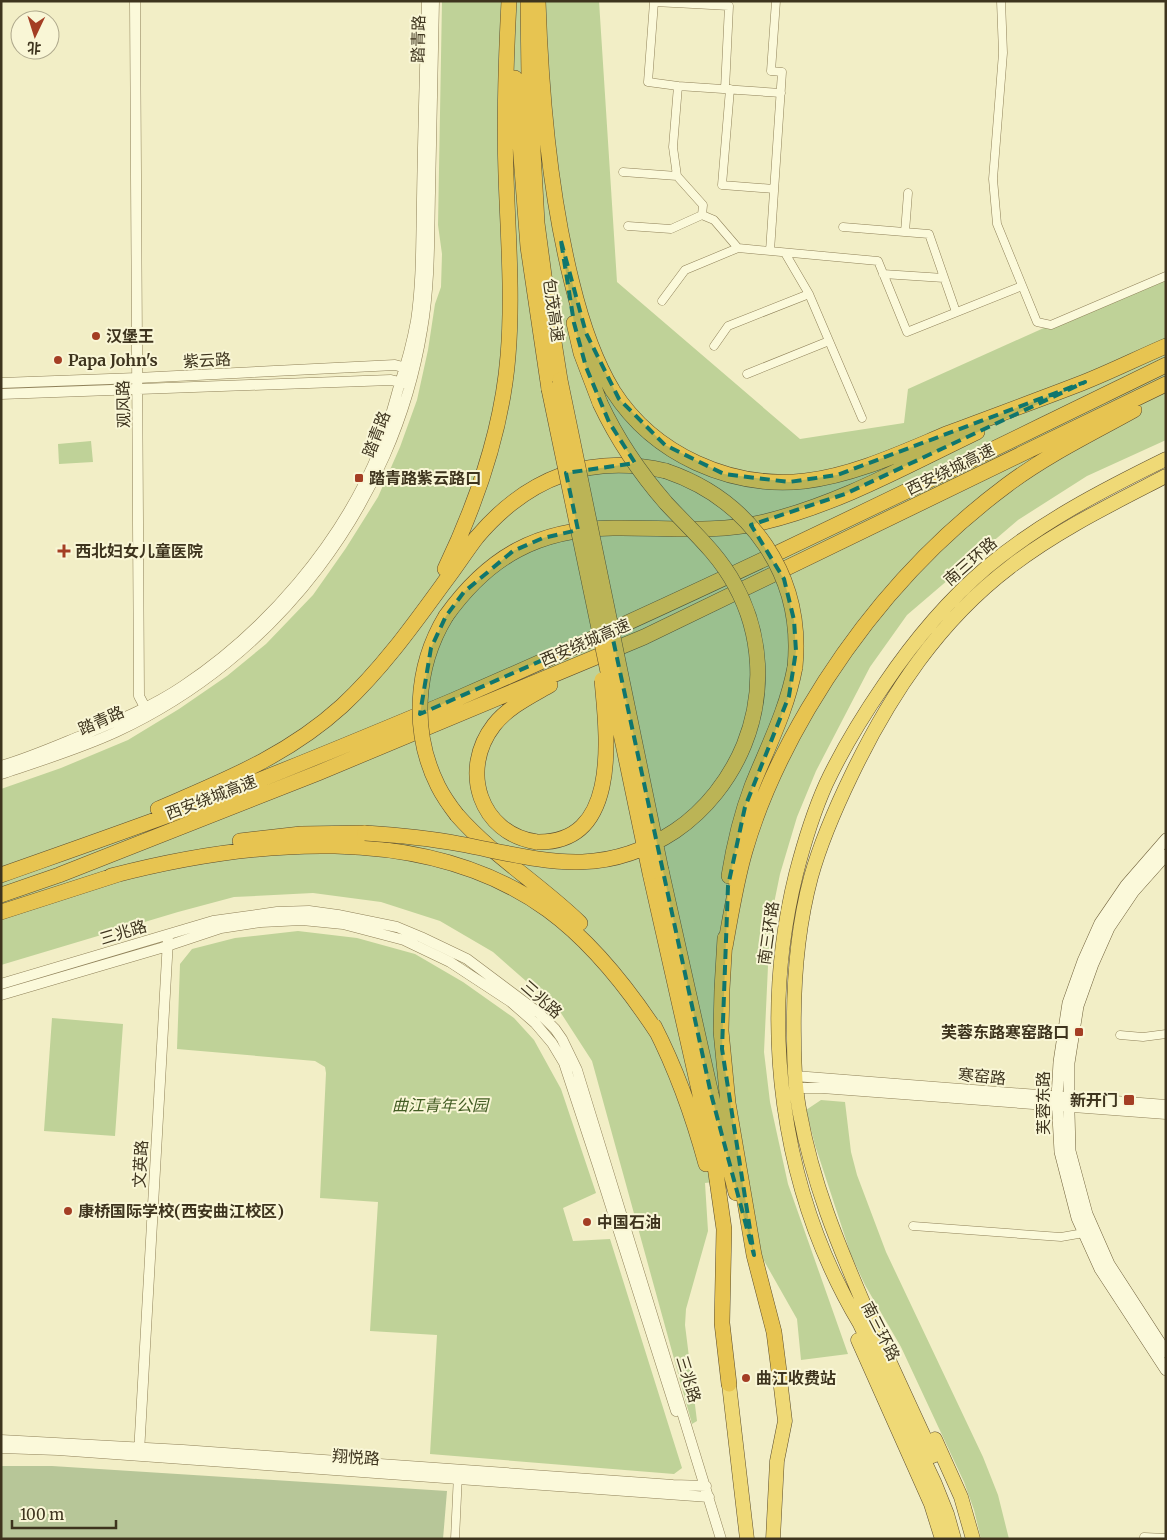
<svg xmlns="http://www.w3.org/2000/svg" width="1167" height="1540" viewBox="0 0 1167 1540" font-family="Merriweather,'Noto Sans SC',serif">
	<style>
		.green { fill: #bfd298 }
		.cemetery { fill: #b7c698 }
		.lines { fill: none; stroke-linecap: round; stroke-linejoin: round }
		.minor-casing { stroke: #8f8159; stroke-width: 9 }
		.tertiary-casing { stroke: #8f8159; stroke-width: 11 }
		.secondary-casing { stroke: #71623c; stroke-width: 12 }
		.trunk-casing { stroke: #5d4e2e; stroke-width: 15 }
		.motorway-casing { stroke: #5d4e2e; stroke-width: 16 }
		.minor { stroke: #fbf9da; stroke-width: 8 }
		.tertiary { stroke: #fbf9da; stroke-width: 10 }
		.secondary { stroke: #fbf9da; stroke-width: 11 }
		.trunk { stroke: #efd976; stroke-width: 14 }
		.motorway { stroke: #e7c451; stroke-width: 15 }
		.motorway-bridge-casing { stroke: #5d4e2e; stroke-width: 16; stroke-linecap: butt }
		.motorway-bridge { stroke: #e7c451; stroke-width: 15 }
		.marked { fill: #0f766e; fill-opacity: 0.2; stroke: #0f766e; stroke-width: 4; stroke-dasharray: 10 6; stroke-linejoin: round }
		.poi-dot { fill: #a43e24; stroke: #f9f6d6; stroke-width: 2 }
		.labels { text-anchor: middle; stroke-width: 4; stroke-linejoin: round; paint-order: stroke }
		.street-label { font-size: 16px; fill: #3e341e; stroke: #f9f6d6 }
		.poi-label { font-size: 16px; font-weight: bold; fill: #3e341e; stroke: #f9f6d6; text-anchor: start }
		.park-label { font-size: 16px; font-style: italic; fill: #425c23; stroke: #f9f6d6 }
	</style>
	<rect width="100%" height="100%" fill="#f2eec6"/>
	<!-- green -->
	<path class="green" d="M 442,1 L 599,1 L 617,282 L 800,439 L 904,423 L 908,389 L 1166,273 L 1166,440 L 1087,476 L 1018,520 L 907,615 L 870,667 L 816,771 L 797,817 L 780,874 L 770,923 L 764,1052 L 770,1102 L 788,1184 L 848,1354 L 801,1360 L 797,1319 L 763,1259 L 754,1239 L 746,1178 L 705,1183 L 708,1231 L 686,1309 L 685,1325 L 697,1421 L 692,1424 L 592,1061 L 559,1010 L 493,952 L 440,921 L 381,902 L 313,893 L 234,897 L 178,912 L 1,965 L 1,789 L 61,768 L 128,740 L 179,709 L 227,676 L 266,644 L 313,595 L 346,548 L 378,497 L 400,447 L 417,400 L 428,350 L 435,304 L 441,287 L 442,254 L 438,225 Z
		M 91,441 L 93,462 L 59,464 L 58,444 Z
		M 298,931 L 357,938 L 415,954 L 463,982 L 514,1018 L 534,1040 L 561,1089 L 596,1193 L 563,1208 L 573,1241 L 610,1239 L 682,1468 L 674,1474 L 430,1454 L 437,1335 L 370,1331 L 378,1202 L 320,1198 L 326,1073 L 325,1067 L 315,1061 L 177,1049 L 180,964 L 192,949 L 235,938 Z
		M 52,1018 L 123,1024 L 115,1136 L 44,1131 Z
		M 821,1100 L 845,1102 L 851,1152 L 857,1175 L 886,1252 L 983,1457 L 998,1495 L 1009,1539 L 981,1539 L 974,1510 L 964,1482 L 901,1347 L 865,1285 L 851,1255 L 815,1145 L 806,1110 Z"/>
	<!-- cemetery -->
	<path class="cemetery" d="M 1,1466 L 52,1466 L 447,1491 L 443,1539 L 1,1539 Z"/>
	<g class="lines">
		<!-- minor casing -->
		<g class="minor-casing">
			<path id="minor" d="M 693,1 L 693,4 L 654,2 L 648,82 L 678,86 L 673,147 L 677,176 L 703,205 L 702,215 L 714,220 L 738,248 L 878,261 L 907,332 L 1022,286
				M 1001,1 L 1003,53 L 993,179 L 997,224 L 1037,322 L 1051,325 L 1166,276
				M 693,4 L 729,6 L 725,89
				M 678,86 L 781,93
				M 730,89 L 722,185 L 774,189
				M 623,172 L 677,176
				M 628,226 L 671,229 L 702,215
				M 843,227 L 929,234 L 956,312
				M 905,232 L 908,193
				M 770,251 L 782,72 L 771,71 L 776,1
				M 785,253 L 809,294 L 862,418
				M 883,274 L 944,278
				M 662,301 L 685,270 L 738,248
				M 714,346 L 728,326 L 809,294
				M 747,374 L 829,341
				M 1120,1035 L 1143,1037 L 1166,1034
				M 913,1226 L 1061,1237 L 1084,1233
				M 455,1539 L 458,1474
				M 1144,1539 L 1144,1537 L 1166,1538"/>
		</g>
		<!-- tertiary casing -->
		<g class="tertiary-casing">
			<path id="tertiary" d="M 135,1 L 139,696 L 148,713
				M 1,383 L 137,378 L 395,365 L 410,369
				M 1,394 L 391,380 L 407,384
				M 1,766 C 29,758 56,746 83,735 C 117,721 152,707 183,686 C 266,631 341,544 379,451 C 387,430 393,408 399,386 C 406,365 412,343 416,321 C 422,281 421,240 422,200 C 423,134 425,67 427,1
				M 1,774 C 40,761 79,749 116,732 C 276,658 394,503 422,330 C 430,284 429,238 430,193 C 431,129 433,65 434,1
				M 1,984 L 213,921 L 277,912 L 309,911 L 338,915 L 397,927 L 421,937 L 467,959 L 539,1013 L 555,1029 L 562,1039 L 577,1070 L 721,1539
				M 1,995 L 161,948 L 221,928 L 261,922 L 302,920 L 343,924 L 404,940 L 450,962 L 511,1002 L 535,1023 L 552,1043 L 564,1063 L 598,1166 L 676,1411
				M 795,1076 L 1166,1105
				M 796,1088 L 822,1088 L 1166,1114
				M 1,1440 L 183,1450 L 673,1485 L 706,1486
				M 1,1448 L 58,1450 L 709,1497
				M 139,1453 L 168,940"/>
		</g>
		<!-- secondary casing -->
		<g class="secondary-casing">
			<path id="secondary" d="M 1166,839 L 1126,885 L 1100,923 L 1083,961 L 1068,1003 L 1059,1062 L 1057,1098 L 1060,1152 L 1077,1218 L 1100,1269 L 1166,1370
				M 1166,855 L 1134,891 L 1109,928 L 1093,964 L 1078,1006 L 1069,1063 L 1069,1113 L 1070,1151 L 1087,1214 L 1109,1264 L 1166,1352"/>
		</g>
		<!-- trunk casing -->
		<g class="trunk-casing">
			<path id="trunk" d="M 858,1340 L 931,1504 L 942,1539
				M 729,1384 L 747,1539
				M 935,1439 L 961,1497 L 973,1539
				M 933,1456 C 910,1406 887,1357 865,1307 C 837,1242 813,1184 800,1114 C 795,1089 794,1064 794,1039 C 793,984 797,929 811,877 C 821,841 836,807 852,774 C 890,695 939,621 1010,567 C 1058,530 1112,504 1166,476
				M 773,1539 L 777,1461 L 785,1421 L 780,1379
				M 954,1539 L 947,1514 L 935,1484 L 860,1324 C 780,1190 759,1024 796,874 C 804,843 813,813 826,784 C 842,750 862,717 884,685 C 913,642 947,601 987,567 C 1041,522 1103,490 1166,459"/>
		</g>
		<!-- motorway casing -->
		<g class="motorway-casing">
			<path id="motorway" d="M 538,1 C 541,95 549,191 572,283 C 581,320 593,358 613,391 C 654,455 731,489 805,481 C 855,475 903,452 949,433 C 994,416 1038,400 1082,383 C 1110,372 1138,358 1166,346
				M 528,3 L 529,79 L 537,223 L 547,298 L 560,380
				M 515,78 L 528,247 L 549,389
				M 574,323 L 581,353 L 600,403
				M 445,569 C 477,502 502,431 508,356 C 513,296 508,236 506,175 C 504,117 506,59 509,1
				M 446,616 C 489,556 538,529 613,528 C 663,527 714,534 764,522 C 839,504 908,465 977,432
				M 158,809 C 225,780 287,756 342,706 C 382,669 414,624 446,580 C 457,566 466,551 477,537 C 527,478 590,453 666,471
				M 457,815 C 493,856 541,885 580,923
				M 240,841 L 301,834 L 365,833
				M 537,842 C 480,834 459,770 494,725 C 508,707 531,696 550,685
				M 661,870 L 711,1094 L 736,1193
				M 650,873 L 713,1152 L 724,1229 L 722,1323 L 729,1384
				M 1,875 C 63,853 126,831 188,808 C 277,774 366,737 454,700 C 695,596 930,480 1166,365
				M 111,876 C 249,840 425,821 548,910 C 593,943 628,988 658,1034
				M 729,876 C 734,845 741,815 752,786 C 768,746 787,710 795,667
				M 1,895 L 59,875 L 318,773 L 644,637 L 1166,384
				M 1,912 L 119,874
				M 725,938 L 722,989 L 721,1031 L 728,1103 L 754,1255 L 774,1332 L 780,1379
				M 725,947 C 731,914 736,882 745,851 C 760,799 781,755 808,709 C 860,621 925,546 1007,485 C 1047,455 1091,434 1134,410
				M 654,1026 C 677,1071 693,1116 706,1164"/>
		</g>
		<!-- minor -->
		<use href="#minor" class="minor"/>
		<!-- tertiary -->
		<use href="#tertiary" class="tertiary"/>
		<!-- secondary -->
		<use href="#secondary" class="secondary"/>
		<!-- trunk -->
		<use href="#trunk" class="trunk"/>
		<!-- motorway -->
		<use href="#motorway" class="motorway"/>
		<!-- motorway-bridge casing -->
		<g class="motorway-bridge-casing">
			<path id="motorway-bridge" d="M 560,380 L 661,870
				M 549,389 L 650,873
				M 666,471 C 751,500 804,576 795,667
				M 446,616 C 415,667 411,732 438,786 C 443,796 450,806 457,815
				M 365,833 C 397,835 428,838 460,844 C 540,859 599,881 675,831 C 706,810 730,779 744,745 C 765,693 762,634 735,585 C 718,553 690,529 666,503 C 639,472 617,439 600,403
				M 537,842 C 621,844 607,735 602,680"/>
		</g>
		<!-- motorway-bridge -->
		<use href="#motorway-bridge" class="motorway-bridge"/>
	</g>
	<!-- marked area -->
	<path class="marked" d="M 561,241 L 586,333 L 619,399 L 665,445 L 724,474 L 789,482 L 837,475 L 1085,382 L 845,494 L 751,525 L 784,579 L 794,620 L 796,651 L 789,696 L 745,807 L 728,886 L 722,1049 L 754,1255 L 711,1094 L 611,630 L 420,714 L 431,648 L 446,616 L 464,592 L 513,551 L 543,538 L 578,530 L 566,473 L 635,463 L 609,422 L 586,367 L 574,323 Z"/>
	<!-- markers -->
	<g class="poi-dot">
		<circle cx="96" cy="336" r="5"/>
		<circle cx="58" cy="360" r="5"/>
		<rect x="354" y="473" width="10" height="10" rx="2.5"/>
		<path d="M61.5 543.5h5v5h5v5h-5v5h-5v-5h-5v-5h5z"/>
		<rect x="1074" y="1027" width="10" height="10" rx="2.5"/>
		<rect x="1123" y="1094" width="12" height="12" rx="2.5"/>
		<circle cx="68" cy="1211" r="5"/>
		<circle cx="587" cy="1222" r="5"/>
		<circle cx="746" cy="1378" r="5"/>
	</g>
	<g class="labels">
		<!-- street labels -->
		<g class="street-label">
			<text transform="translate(418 39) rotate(-89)" y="6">踏青路</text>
			<text transform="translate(554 310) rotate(82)" y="6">包茂高速</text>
			<text transform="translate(207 360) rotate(-3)" y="6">紫云路</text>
			<text transform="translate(123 404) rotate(-91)" y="6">观风路</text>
			<text transform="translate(376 434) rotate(-69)" y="6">踏青路</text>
			<text transform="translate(950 469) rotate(-26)" y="6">西安绕城高速</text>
			<text transform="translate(970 561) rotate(-41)" y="6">南三环路</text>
			<text transform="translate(585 642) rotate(-23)" y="6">西安绕城高速</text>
			<text transform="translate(101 720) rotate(-24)" y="6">踏青路</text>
			<text transform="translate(211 797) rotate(-21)" y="6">西安绕城高速</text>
			<text transform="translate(123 932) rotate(-17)" y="6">三兆路</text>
			<text transform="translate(768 933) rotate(-82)" y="6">南三环路</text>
			<text transform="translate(542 999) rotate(41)" y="6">三兆路</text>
			<text transform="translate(982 1076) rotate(5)" y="6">寒窑路</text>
			<text transform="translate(1043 1103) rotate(-90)" y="6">芙蓉东路</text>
			<text transform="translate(140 1164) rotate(-87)" y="6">文英路</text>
			<text transform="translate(881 1331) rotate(63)" y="6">南三环路</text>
			<text transform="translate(689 1379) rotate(73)" y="6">三兆路</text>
			<text transform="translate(356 1457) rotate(4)" y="6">翔悦路</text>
		</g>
		<!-- poi labels -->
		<g class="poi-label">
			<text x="106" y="342">汉堡王</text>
			<text x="68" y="366">Papa John's</text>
			<text x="369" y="484">踏青路紫云路口</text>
			<text x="75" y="557">西北妇女儿童医院</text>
			<text x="1069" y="1038" text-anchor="end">芙蓉东路寒窑路口</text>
			<text x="1118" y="1106" text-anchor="end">新开门</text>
			<text x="78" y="1217">康桥国际学校(西安曲江校区)</text>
			<text x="597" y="1228">中国石油</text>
			<text x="756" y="1384">曲江收费站</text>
		</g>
		<!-- park labels -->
		<g class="park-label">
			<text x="440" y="1111">曲江青年公园</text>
		</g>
	</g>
	<!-- border -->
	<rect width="1167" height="1540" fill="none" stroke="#3e341e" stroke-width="5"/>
	<!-- north arrow -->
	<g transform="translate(35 35) rotate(184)"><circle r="24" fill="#f9f6d6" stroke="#aea88c"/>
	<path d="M0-4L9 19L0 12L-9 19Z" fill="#a43e24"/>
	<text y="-8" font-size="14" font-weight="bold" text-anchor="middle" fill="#3e341e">北</text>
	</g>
	<!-- scale -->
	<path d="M12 1520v8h104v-8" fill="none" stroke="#3e341e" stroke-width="2.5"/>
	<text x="20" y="1520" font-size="15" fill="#3e341e" stroke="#f9f6d6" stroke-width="4" paint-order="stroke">100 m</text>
</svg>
